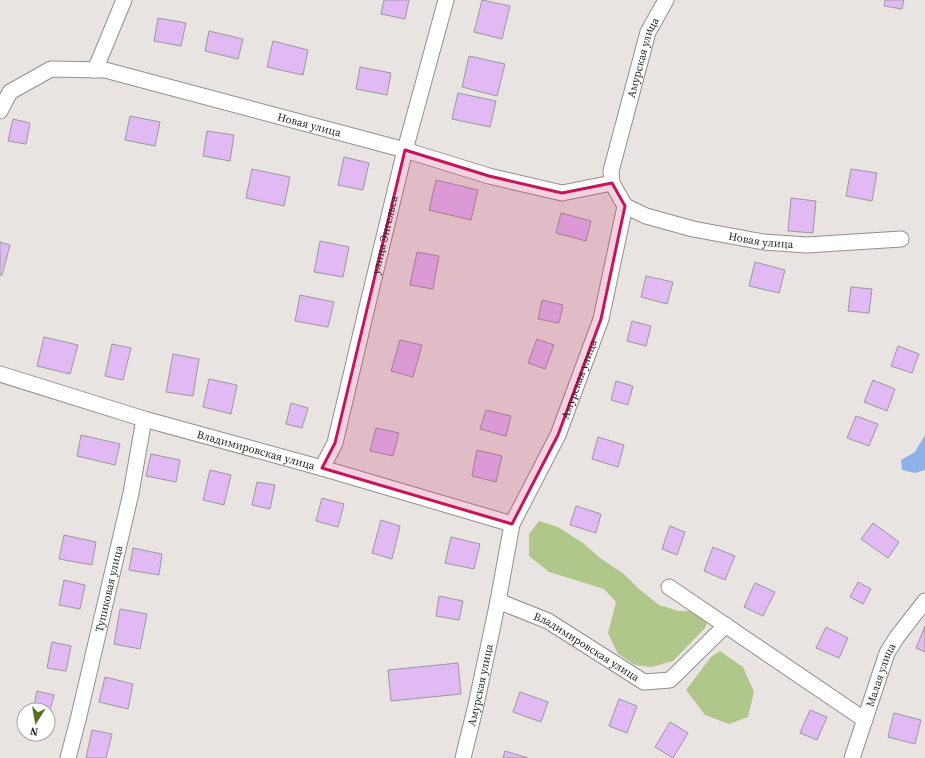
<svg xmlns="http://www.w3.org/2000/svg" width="925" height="758" viewBox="0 0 925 758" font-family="'Source Serif 4',serif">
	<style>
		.green { fill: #b1c68a }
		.water { fill: #8db1e9 }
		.building { fill: #e1baf4; stroke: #9b999d }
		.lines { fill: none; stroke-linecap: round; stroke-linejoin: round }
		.street-casing { stroke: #938f8d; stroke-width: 17 }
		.street { stroke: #fff; stroke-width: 15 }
		.marked { fill: #c2185b; fill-opacity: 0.2; stroke: #c2185b; stroke-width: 3; stroke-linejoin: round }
		.labels { text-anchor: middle; stroke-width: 3.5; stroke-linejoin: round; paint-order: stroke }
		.street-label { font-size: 11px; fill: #262423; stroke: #fff }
	</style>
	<rect width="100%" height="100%" fill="#e9e4e2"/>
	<!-- green -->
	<path class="green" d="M 539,521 L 558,527 L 583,543 L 600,558 L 624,574 L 639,589 L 659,605 L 679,611 L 690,611 L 700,616 L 707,623 L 705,628 L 673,661 L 652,667 L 635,665 L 618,654 L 608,633 L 616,602 L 604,589 L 549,572 L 529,556 L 529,534 Z
		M 720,651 L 743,667 L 754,692 L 748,717 L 729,724 L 705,715 L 686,690 L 711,657 Z"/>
	<!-- water -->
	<path class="water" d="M 925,435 L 925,470 L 915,473 L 902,470 L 901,460 L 915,452 Z"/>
	<!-- building -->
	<path class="building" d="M 384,0 L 409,0 L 405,19 L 381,14 Z
		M 482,0 L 510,6 L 502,39 L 474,32 Z
		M 885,0 L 904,0 L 902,9 L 884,6 Z
		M 158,18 L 186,23 L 181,46 L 154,41 Z
		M 209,31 L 243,39 L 238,59 L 205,51 Z
		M 273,41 L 308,50 L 303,75 L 267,67 Z
		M 469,56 L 505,64 L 497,96 L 462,87 Z
		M 360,67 L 391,73 L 387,95 L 356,89 Z
		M 458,93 L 496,101 L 490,127 L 452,119 Z
		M 130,116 L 160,122 L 155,146 L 125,140 Z
		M 13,119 L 30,123 L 26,144 L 8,141 Z
		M 207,131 L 234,135 L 230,161 L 203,156 Z
		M 344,157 L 369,163 L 363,190 L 338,185 Z
		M 252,169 L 290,177 L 284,206 L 246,198 Z
		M 851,169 L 877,173 L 872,201 L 846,196 Z
		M 436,180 L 478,190 L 471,220 L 429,210 Z
		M 791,198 L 816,201 L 813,233 L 788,231 Z
		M 561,213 L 591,221 L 586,241 L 556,233 Z
		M 320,241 L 349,247 L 343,277 L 314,272 Z
		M 0,242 L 10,245 L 2,275 L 0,275 Z
		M 417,252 L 439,256 L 433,289 L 410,285 Z
		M 755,262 L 785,270 L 779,293 L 749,286 Z
		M 646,276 L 673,282 L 667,304 L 641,297 Z
		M 851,287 L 872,289 L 869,313 L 848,311 Z
		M 300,295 L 334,302 L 328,327 L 295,321 Z
		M 542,300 L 563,305 L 559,323 L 538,319 Z
		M 632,321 L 651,326 L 646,346 L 627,341 Z
		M 44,337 L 78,345 L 70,374 L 37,366 Z
		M 537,339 L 554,345 L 545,369 L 528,363 Z
		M 400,340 L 422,345 L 413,377 L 391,371 Z
		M 112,344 L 131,348 L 123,380 L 105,376 Z
		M 898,346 L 919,354 L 912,373 L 891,366 Z
		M 173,354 L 199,359 L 193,396 L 166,392 Z
		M 209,379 L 237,385 L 231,414 L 203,407 Z
		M 873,380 L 895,389 L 887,411 L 864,402 Z
		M 616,381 L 633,386 L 628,405 L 611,400 Z
		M 291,403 L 308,408 L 302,428 L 286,424 Z
		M 486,410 L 511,416 L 506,436 L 480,429 Z
		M 856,416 L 878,424 L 869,446 L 847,438 Z
		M 376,428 L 399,433 L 393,456 L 370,451 Z
		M 81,435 L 120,444 L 115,465 L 77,456 Z
		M 598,437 L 624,445 L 618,467 L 592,459 Z
		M 477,450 L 502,456 L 496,482 L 472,476 Z
		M 151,454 L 180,460 L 176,482 L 146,476 Z
		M 210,470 L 231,475 L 224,505 L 203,500 Z
		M 257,482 L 275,485 L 270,509 L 252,505 Z
		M 322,498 L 344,504 L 338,527 L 316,521 Z
		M 576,506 L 601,514 L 596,533 L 570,525 Z
		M 381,520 L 400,526 L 392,559 L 372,553 Z
		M 873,523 L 899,542 L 888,558 L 861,539 Z
		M 670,526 L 685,532 L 677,555 L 662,549 Z
		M 64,535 L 96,542 L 92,565 L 59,559 Z
		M 451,537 L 480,544 L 474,569 L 445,563 Z
		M 713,547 L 735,556 L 725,580 L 704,571 Z
		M 133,548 L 162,554 L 159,575 L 129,570 Z
		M 64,580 L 85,585 L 80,609 L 59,605 Z
		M 858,582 L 871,589 L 863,604 L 850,597 Z
		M 755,583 L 775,592 L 763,616 L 744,607 Z
		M 439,596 L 463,601 L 459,620 L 436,616 Z
		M 120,609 L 147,614 L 140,649 L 114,644 Z
		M 925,626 L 925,652 L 916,648 Z
		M 826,627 L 848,638 L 839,658 L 816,648 Z
		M 52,642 L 71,646 L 66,671 L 47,668 Z
		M 458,663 L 461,694 L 391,701 L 388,670 Z
		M 105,677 L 133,684 L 128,709 L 99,702 Z
		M 37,691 L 54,695 L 48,718 L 48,710 L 33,710 Z
		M 520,692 L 548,702 L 541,722 L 513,712 Z
		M 619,699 L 637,706 L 627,733 L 609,726 Z
		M 810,710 L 827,717 L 817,740 L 800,733 Z
		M 894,713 L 921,720 L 915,744 L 888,737 Z
		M 670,722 L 688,733 L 673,758 L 655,747 Z
		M 92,730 L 112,734 L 106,758 L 86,758 Z
		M 505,751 L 528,758 L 503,758 Z"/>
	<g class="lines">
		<!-- street casing -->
		<g class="street-casing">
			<g id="street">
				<path d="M 95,70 L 124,0"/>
				<path id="s1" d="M 0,111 L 10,92 L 51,69 L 105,70 L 405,150 L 489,176 L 562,193 L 612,183"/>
				<path id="s2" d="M 625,206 L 646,216 L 693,229 L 763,242 L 807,245 L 901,239"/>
				<path id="s3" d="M 0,374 L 144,419 L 322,468 L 512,524"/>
				<path id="s4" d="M 322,468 L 335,443 L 369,299 L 405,150 L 446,0"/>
				<path d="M 669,587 L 865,720"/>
				<path id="s5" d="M 498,601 L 548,621 L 644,682 L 670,680 L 726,625"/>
				<path id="s6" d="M 68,758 L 78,720 L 131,493 L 144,419"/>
				<path id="s7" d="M 463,758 L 476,705 L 498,601 L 512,524 L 558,435 L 601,319 L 625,206 L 612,183 L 611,171 L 648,32 L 666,0"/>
				<path id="s8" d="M 852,758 L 887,653 L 897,637 L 925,601"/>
			</g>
		</g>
		<!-- street -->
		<use href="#street" class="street"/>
	</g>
	<!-- marked area -->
	<path class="marked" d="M 405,150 L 489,176 L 562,193 L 612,183 L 625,206 L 601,319 L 558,435 L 512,524 L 322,468 L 335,443 Z"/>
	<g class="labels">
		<!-- street labels -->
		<g class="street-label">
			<text dy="4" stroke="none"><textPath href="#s7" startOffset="735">Амурская улица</textPath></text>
			<text dy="4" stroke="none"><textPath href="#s1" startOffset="334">Новая улица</textPath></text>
			<text dy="4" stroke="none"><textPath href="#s4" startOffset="242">улица Энгельса</textPath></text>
			<text dy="4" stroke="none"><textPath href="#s2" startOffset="141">Новая улица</textPath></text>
			<text dy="4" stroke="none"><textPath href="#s7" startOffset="399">Амурская улица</textPath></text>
			<text dy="4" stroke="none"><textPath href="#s3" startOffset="267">Владимировская улица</textPath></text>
			<text dy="4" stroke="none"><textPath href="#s6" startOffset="174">Тупиковая улица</textPath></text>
			<text dy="4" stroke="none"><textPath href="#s5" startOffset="100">Владимировская улица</textPath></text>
			<text dy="4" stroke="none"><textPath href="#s8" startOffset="88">Малая улица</textPath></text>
			<text dy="4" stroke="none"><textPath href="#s7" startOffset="75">Амурская улица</textPath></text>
		</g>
	</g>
	<!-- north arrow -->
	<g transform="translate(36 722) rotate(191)"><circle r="19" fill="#ffffff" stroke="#a8a7a7"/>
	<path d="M0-3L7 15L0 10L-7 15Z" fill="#586f20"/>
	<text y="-6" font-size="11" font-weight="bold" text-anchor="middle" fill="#262423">N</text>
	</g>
</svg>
